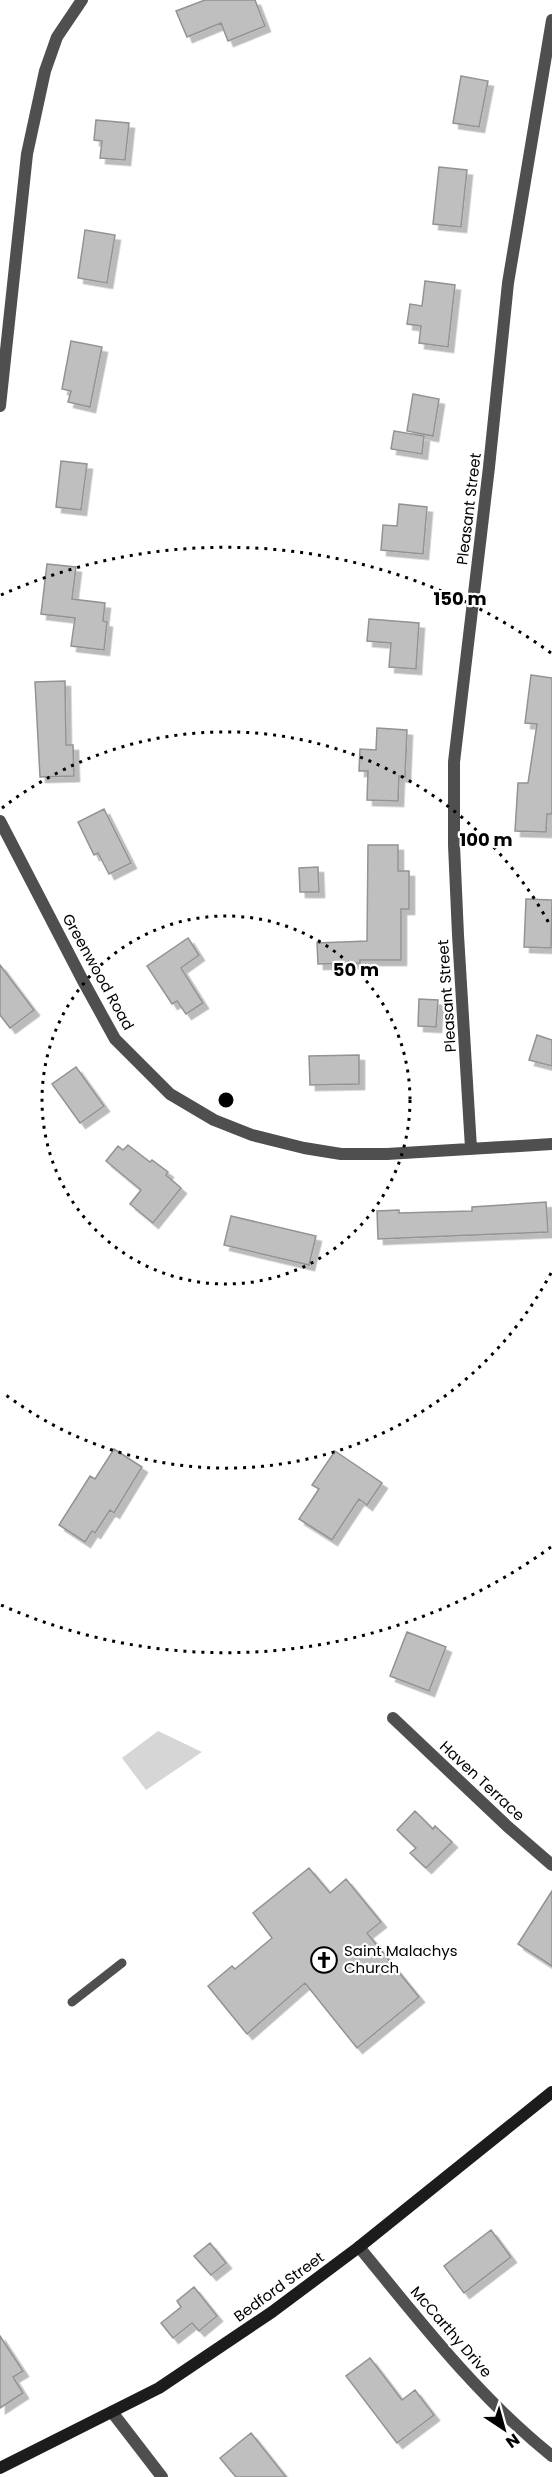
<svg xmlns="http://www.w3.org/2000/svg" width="552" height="2477" viewBox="0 0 552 2477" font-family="Poppins,sans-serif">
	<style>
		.green { fill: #d6d6d6 }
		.building { fill: #bfbfbf; stroke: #939393; stroke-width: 1.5; filter: url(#shadow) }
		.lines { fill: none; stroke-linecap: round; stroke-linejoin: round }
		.lane { stroke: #4f4f4f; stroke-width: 9 }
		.street { stroke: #4f4f4f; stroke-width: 12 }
		.secondary { stroke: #1c1c1c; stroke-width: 12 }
		.ring { fill: none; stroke: #000; stroke-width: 3; stroke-dasharray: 3 6 }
		.labels { text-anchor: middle; stroke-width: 4.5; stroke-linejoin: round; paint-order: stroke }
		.street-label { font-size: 15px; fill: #000; stroke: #fff }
		.poi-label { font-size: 15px; fill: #000; stroke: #fff; text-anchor: start }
		.centre { fill: #000; stroke: #fff; stroke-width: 3 }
		.ring-label { font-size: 18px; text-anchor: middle; font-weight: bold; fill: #000; stroke: #fff; stroke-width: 4.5; stroke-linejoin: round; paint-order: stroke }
	</style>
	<defs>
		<filter id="shadow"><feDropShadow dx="5.5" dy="5.5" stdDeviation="0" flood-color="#0004"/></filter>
	</defs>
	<rect width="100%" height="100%" fill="#fff"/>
	<!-- green -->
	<path class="green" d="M 158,1731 L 202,1752 L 146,1790 L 122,1758 Z"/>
	<!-- building -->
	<path class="building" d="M 205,0 L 255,0 L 265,26 L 228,41 L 221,23 L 187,37 L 176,11 Z
		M 461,76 L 488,81 L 479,127 L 453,123 Z
		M 96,120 L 129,123 L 125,160 L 100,158 L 102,141 L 94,140 Z
		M 439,167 L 467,170 L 461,227 L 433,224 Z
		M 85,230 L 115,235 L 107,283 L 78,278 Z
		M 425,281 L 455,285 L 448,347 L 419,343 L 421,326 L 407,324 L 410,304 L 422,306 Z
		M 71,341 L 102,347 L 90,407 L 68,402 L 71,391 L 62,389 Z
		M 413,394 L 439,399 L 433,436 L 407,431 Z
		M 394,431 L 424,436 L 422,454 L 391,449 Z
		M 61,461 L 87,464 L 81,510 L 56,507 Z
		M 399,504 L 427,507 L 423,554 L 381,550 L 383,525 L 397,526 Z
		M 47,564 L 76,567 L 72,599 L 105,603 L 103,621 L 107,622 L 104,650 L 71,646 L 75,618 L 41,614 Z
		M 369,619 L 419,623 L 416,669 L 389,667 L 391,643 L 367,641 Z
		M 531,675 L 552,678 L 552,814 L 547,814 L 546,832 L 515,831 L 518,783 L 528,783 L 537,724 L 525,723 Z
		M 65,681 L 66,745 L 73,745 L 74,776 L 40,777 L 35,682 Z
		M 377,728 L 407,730 L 405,777 L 399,776 L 398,801 L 367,800 L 368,771 L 359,771 L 360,749 L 376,750 Z
		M 104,809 L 131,863 L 109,874 L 98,853 L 94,855 L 78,822 Z
		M 368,845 L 398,845 L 398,871 L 409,871 L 409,909 L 401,909 L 401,960 L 360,960 L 360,963 L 318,964 L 317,943 L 367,941 Z
		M 318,867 L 319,892 L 300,892 L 299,868 Z
		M 526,899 L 552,900 L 551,948 L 524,947 Z
		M 188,938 L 199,955 L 181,968 L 203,1003 L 186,1014 L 177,1001 L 172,1004 L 147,966 Z
		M 0,965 L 34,1010 L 10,1028 L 0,1015 Z
		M 419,999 L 438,1000 L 436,1027 L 418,1026 Z
		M 537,1035 L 552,1040 L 552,1066 L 529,1060 Z
		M 359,1055 L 359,1084 L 310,1085 L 309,1056 Z
		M 76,1067 L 104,1106 L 80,1123 L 52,1084 Z
		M 128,1145 L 150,1162 L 152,1160 L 168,1172 L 166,1175 L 181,1188 L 153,1223 L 130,1204 L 141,1190 L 106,1161 L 118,1146 L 123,1150 Z
		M 546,1202 L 548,1232 L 378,1239 L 377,1211 L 399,1210 L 399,1213 L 472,1211 L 472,1207 Z
		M 231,1216 L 316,1236 L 309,1265 L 224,1245 Z
		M 114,1449 L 142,1467 L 114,1513 L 110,1510 L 95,1533 L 92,1531 L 85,1542 L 59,1525 L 90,1476 L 95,1479 Z
		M 335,1451 L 382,1483 L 367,1505 L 359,1499 L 332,1540 L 299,1519 L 319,1489 L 312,1485 Z
		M 407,1632 L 446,1647 L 429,1691 L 390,1676 Z
		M 415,1811 L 433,1829 L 435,1826 L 452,1842 L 426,1868 L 410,1853 L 416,1848 L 397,1830 Z
		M 309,1868 L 330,1893 L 346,1879 L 381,1922 L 367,1933 L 419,1997 L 357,2048 L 305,1983 L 247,2034 L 208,1986 L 232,1966 L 235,1969 L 272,1938 L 253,1913 Z
		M 552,1891 L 552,1966 L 518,1944 Z
		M 491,2230 L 511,2257 L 464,2293 L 444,2266 Z
		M 210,2243 L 226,2263 L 211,2275 L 194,2256 Z
		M 194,2287 L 217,2316 L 199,2331 L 192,2323 L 173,2338 L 161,2323 L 181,2307 L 177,2301 Z
		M 0,2336 L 23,2371 L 13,2377 L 23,2393 L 0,2408 Z
		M 370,2358 L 402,2400 L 415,2390 L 434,2415 L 397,2443 L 346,2376 Z
		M 251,2433 L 286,2477 L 236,2477 L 220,2458 Z"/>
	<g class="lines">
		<!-- lane -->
		<path class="lane" d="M 72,2002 L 122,1963"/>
		<!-- street -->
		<path class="street" d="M 0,406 L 27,154 L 45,71 L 57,37 L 82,0
			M 0,821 L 82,979 L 115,1039 L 170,1094 L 214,1120 L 252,1135 L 304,1148 L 341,1154 L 387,1154 L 552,1144
			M 471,1148 L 458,935 L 454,845 L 454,762 L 489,467 L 508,283 L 552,20
			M 393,1718 L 507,1826 L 552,1865
			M 359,2247 C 419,2320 477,2396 552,2456
			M 112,2412 L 162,2477"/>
		<!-- secondary -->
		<path class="secondary" d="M 0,2468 L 159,2388 L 272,2312 L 359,2247 L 552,2092"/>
	</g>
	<!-- distance rings -->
	<g class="ring">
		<circle cx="226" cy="1100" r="184"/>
		<path d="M551 1273A368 368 0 0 1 2 1392M2 808A368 368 0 0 1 551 927"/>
		<path d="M551 1547A553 553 0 0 1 1 1605M1 595A553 553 0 0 1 551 653"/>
	</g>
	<!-- icons -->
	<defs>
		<g id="church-ring" transform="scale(1.35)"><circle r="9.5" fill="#fff" stroke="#000" stroke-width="1.5"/><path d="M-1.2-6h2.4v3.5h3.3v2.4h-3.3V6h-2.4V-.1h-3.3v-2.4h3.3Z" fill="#000"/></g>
	</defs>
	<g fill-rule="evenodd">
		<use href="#church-ring" x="324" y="1960"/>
	</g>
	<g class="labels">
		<!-- street labels -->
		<g class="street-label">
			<text transform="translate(469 509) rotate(-83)" y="5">Pleasant Street</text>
			<text transform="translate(98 972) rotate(61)" y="5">Greenwood Road</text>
			<text transform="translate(447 996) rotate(-94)" y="5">Pleasant Street</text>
			<text transform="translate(482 1781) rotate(43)" y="5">Haven Terrace</text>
			<text transform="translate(279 2287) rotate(-36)" y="5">Bedford Street</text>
			<text transform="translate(451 2332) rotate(49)" y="5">McCarthy Drive</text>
		</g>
		<!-- poi labels -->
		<g class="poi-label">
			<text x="344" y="1956">Saint Malachys<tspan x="344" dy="17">Church</tspan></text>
		</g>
	</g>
	<circle cx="226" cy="1100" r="9" class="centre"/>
	<g class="ring-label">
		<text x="460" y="605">150 m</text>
		<text x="486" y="846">100 m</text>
		<text x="356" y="976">50 m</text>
	</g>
	<!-- north arrow -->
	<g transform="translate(504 2429) rotate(144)" stroke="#ffffff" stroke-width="4.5" paint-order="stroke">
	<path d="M0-4.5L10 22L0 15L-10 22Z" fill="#000000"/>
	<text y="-9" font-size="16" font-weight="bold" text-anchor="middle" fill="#000000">N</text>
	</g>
</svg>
